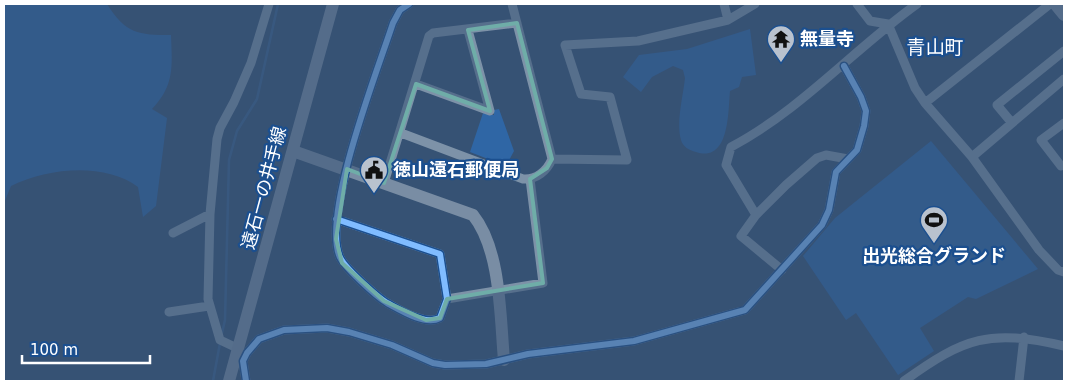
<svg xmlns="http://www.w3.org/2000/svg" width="1068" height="385" viewBox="0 0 1068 385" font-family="'DejaVu Sans','Noto Sans JP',sans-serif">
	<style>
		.green { fill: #2f66a5 }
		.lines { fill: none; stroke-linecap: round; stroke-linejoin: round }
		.stream { stroke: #3b618d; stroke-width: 2.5 }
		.street { stroke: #7d92a8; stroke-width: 9 }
		.secondary { stroke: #798da4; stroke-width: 12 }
		.cycleway-casing { stroke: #1b4f8f; stroke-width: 9 }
		.cycleway { stroke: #80bcff; stroke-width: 6 }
		.marked { fill: none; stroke: #6fada8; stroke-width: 4; stroke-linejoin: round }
		.labels { text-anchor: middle; stroke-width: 4.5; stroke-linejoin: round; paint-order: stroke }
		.poi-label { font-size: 18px; font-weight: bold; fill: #fff; stroke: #1b4f8f; text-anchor: start }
		.street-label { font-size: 18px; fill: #fff; stroke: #1b4f8f }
		.neighbourhood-label { font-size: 19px; fill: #fff; stroke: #1b4f8f }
	</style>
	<rect width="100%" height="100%" fill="#365274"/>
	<!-- green -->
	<path class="green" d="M 4,4 L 107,4 C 126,34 138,35 171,35 C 172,66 175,85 152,109 L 167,118 L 156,206 L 143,217 L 138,187 C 104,162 48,168 11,186 L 4,203 Z
		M 750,29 L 756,75 L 742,77 L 739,87 L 730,91 C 728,111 730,163 696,152 C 689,150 683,147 681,140 C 676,122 683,97 685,78 L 683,70 L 673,66 L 652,77 L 641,92 L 623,77 L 639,55 L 687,49 Z
		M 499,109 L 514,151 L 506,166 L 470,152 L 483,113 L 494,115 L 494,110 Z
		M 931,141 L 1038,269 L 976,299 L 968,297 L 920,328 L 934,351 L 898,375 L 856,313 L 846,320 L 803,256 L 835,218 Z"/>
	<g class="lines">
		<!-- stream -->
		<path class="stream" d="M 222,333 L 225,320 L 229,160 L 237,131 L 257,99 L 278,4
			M 213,381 L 220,343"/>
		<!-- street -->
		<path class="street" d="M 724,4 L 728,20
			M 857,4 L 870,21 L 888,24
			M 888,24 L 915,88 L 925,103 L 972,157 L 1039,250 L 1058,270 L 1064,272
			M 416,84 L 490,111 L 468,30
			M 925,103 L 1050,4
			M 1012,123 L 997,105 L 1064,51
			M 401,133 L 523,179 C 536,180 547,171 552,159 L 512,4
			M 972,157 L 1064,79
			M 552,159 L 627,160 L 610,97 L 581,94 L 565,45 L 638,41 L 728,20 L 755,4
			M 1061,166 L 1041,140 L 1064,123
			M 384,183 L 429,36 L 433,33 L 517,23
			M 756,215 L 726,165 L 731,147 C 801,110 854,49 917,4
			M 336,219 L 440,254 L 447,299 L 440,318 C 425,326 400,310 387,303 C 377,297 342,266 339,255 C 323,210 377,72 393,23 L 400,10 L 409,4
			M 173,233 L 210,214
			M 782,270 L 741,236 L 756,215 L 786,185 L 817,158 L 826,155 L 848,159
			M 447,299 L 543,283 L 530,179
			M 169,312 L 209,306
			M 237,348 L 220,340 L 208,299 L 210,214 L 217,139 L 220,128 L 234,102 L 251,63 L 269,4
			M 246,381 L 243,361 L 247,353 L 259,339 L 284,330 L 327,328 L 349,332 L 392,345 L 433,363 L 445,365 L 486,364 L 528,354 L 634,341 L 745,310 L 822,225 L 829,210 L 836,172 L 857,150 L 864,126 L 866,111 L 861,97 L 844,66
			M 904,381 C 965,337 989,329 1064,346
			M 1019,381 L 1024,337"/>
		<!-- secondary -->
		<path class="secondary" d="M 1055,4 L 1064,15
			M 293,151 L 473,215 C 501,250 500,316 504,360
			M 229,381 L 333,4"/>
		<!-- cycleway casing -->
		<g class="cycleway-casing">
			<path id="cycleway" d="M 336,219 L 440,254 L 447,299 L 440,318 C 425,326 400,310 387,303 C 377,297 342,266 339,255 C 323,210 377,72 393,23 L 400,10 L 409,4
				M 246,381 L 243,361 L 247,353 L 259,339 L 284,330 L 327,328 L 349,332 L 392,345 L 433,363 L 445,365 L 486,364 L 528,354 L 634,341 L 745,310 L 822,225 L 829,210 L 836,172 L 857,150 L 864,126 L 866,111 L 861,97 L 844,66"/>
		</g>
		<!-- cycleway -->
		<use href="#cycleway" class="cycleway"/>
	</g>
	<!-- marked area -->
	<path d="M0 0H1068V385H0ZM 517,23 L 552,159 L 547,168 L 530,179 L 543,283 L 447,299 L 440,318 L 426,320 L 384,301 L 342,263 L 336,239 L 347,169 L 384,183 L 416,84 L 490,111 L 468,30 Z" fill="#365274" fill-opacity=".55" fill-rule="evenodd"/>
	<path class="marked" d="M 517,23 L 552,159 L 547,168 L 530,179 L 543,283 L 447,299 L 440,318 L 426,320 L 384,301 L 342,263 L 336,239 L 347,169 L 384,183 L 416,84 L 490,111 L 468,30 Z"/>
	<!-- icons -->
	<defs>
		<g id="temple-pin" transform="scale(1.4375)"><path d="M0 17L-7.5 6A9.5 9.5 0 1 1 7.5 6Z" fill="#b9c2ce" stroke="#1b4f8f"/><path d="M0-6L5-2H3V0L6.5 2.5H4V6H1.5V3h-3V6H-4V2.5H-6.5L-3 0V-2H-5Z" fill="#111"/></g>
		<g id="civic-pin" transform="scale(1.4375)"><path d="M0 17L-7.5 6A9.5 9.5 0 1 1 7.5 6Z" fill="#b9c2ce" stroke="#1b4f8f"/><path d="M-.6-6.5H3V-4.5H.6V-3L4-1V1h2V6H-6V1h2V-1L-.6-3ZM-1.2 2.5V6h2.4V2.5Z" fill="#111"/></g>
		<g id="stadium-pin" transform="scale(1.4375)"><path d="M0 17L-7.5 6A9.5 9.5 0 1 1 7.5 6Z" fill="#b9c2ce" stroke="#1b4f8f"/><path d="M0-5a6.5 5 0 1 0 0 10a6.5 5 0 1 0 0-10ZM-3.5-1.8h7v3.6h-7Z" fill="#111"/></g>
	</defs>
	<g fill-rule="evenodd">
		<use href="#temple-pin" x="781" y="39"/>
		<use href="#civic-pin" x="374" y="170"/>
		<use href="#stadium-pin" x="934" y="220"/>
	</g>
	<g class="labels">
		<!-- poi labels -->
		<g class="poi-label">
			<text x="800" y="45">無量寺</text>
			<text x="393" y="176">徳山遠石郵便局</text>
			<text x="934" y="262" text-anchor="middle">出光総合グランド</text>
		</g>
		<!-- street labels -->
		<g class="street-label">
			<text transform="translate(264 188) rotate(-75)" y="6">遠石一の井手線</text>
		</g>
		<!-- neighbourhood labels -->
		<g class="neighbourhood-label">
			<text x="935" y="54">青山町</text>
		</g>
	</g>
	<!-- border -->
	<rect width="1068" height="385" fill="none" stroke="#ffffff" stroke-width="10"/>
	<!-- scale -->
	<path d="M22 355v8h128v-8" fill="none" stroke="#ffffff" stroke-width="2.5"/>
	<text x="30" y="355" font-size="15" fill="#ffffff" stroke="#1b4f8f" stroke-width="4" paint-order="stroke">100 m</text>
</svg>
